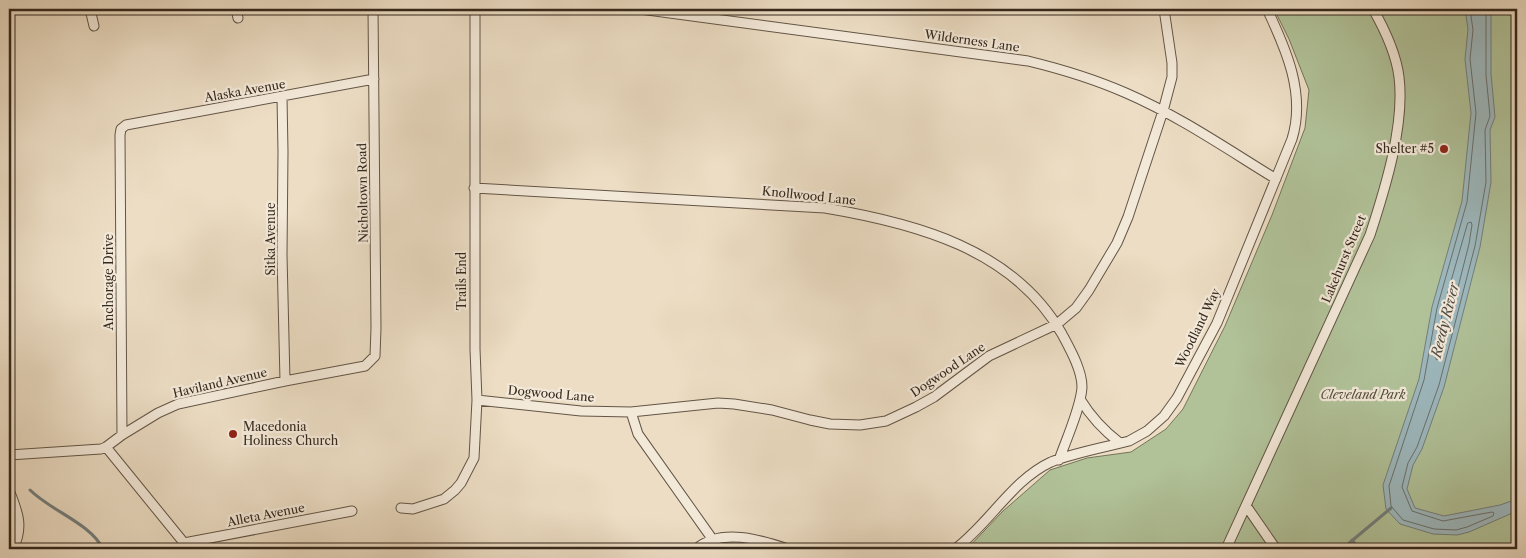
<svg xmlns="http://www.w3.org/2000/svg" width="1526" height="558" viewBox="0 0 1526 558" font-family="'Libre Caslon Text',serif">
	<style>
		.green { fill: #b1c299; stroke: #73755a }
		.water { fill: #9db9bf; stroke: #737f7e }
		.lines { fill: none; stroke-linecap: round; stroke-linejoin: round }
		.shore { stroke: #69706e; stroke-width: 1 }
		.stream { stroke: #737f7e; stroke-width: 3 }
		.minor-casing { stroke: #635546; stroke-width: 11 }
		.minor { stroke: #f3e9d9; stroke-width: 9 }
		.poi-dot { fill: #8f2418; stroke: #f3e9d9; stroke-width: 2 }
		.labels { text-anchor: middle; stroke-width: 4.5; stroke-linejoin: round; paint-order: stroke }
		.street-label { font-size: 12px; fill: #35281c; stroke: #f3e9d9 }
		.poi-label { font-size: 12px; fill: #35281c; stroke: #f3e9d9; text-anchor: end }
		.park-label { font-size: 12px; font-style: italic; fill: #544e3b; stroke: #f3e9d9 }
		.water-label { font-size: 14px; font-style: italic; fill: #4f4c45; stroke: #f3e9d9 }
	</style>
	<rect width="100%" height="100%" fill="#ecddc4"/>
	<filter id="stains"><feTurbulence type="fractalNoise" baseFrequency=".004" numOctaves="4"/><feColorMatrix values="0 0 0 0 .2 0 0 0 0 .09 0 0 0 0 .02 0 0 0 .5 -.17"/></filter>
	<radialGradient id="worn" r=".72"><stop offset=".6" stop-color="#630" stop-opacity="0"/><stop offset="1" stop-color="#630" stop-opacity=".3"/></radialGradient>
	<!-- green -->
	<path class="green" d="M 1274,9 L 1517,9 L 1517,549 L 967,549 L 1002,512 L 1050,470 L 1087,458 L 1131,452 L 1166,429 L 1183,409 L 1225,326 L 1272,215 L 1305,128 L 1309,90 L 1289,39 Z"/>
	<!-- water -->
	<path class="water" d="M 1465,9 L 1491,9 L 1491,74 L 1495,117 L 1490,130 L 1491,182 L 1480,247 L 1444,387 L 1422,449 L 1413,465 L 1407,489 L 1415,508 L 1444,516 L 1500,505 L 1517,499 L 1517,511 L 1469,532 L 1457,535 L 1433,534 L 1400,524 L 1386,509 L 1383,485 L 1419,379 L 1432,307 L 1462,201 L 1471,113 L 1465,59 L 1468,29 Z"/>
	<g class="lines">
		<!-- shore -->
		<path class="shore" d="M 1470,9 L 1473,30 L 1470,59 L 1476,113 L 1467,202 L 1437,308 L 1424,380 L 1389,486 L 1391,506 L 1403,520 L 1434,529 L 1456,530 L 1467,527 L 1493,516 L 1494,513 L 1492,512 L 1443,521 L 1412,511 L 1402,487 L 1408,463 L 1417,447 L 1439,385 L 1475,246 L 1486,182 L 1485,130 L 1490,116 L 1486,75 L 1486,9
			M 1468,223 L 1471,222 L 1472,225 L 1469,244 L 1440,358 L 1437,360 L 1435,357 L 1443,309 Z"/>
		<!-- stream -->
		<path class="stream" d="M 30,490 C 51,511 90,523 103,549
			M 1352,540 L 1357,546
			M 1342,549 L 1391,508"/>
		<!-- minor casing -->
		<g class="minor-casing">
			<path id="minor" d="M 90,9 L 94,26
				M 236,9 L 238,18
				M 640,9 L 1028,61 C 1061,69 1094,79 1126,93 C 1179,116 1227,149 1276,179
				M 282,97 L 283,152 L 282,255 L 285,381
				M 474,188 L 825,208 C 915,223 1014,249 1062,334 C 1070,349 1082,370 1082,387 C 1081,407 1066,440 1059,460
				M 9,393 L 9,437
				M 1080,399 C 1091,417 1103,430 1120,443
				M 477,400 L 581,411 L 631,412 L 718,403 L 734,404 L 772,410 L 810,420 L 830,424 L 860,425 L 886,421 L 916,407 L 934,397 L 989,356 L 1057,324 L 1076,308 L 1089,290 L 1117,243 L 1128,217 L 1163,111 L 1172,77 L 1172,63 L 1164,9
				M 631,412 L 638,434 L 713,540
				M 122,435 L 120,135 L 121,129 L 126,125 L 374,79
				M 106,447 L 189,549
				M 9,455 L 101,449 L 106,447 L 122,435 L 158,413 L 178,404 L 285,381 L 365,366 L 375,356 L 376,328 L 373,9
				M 9,490 C 18,512 24,527 13,549
				M 1247,507 L 1276,549
				M 401,508 L 413,509 L 444,499 L 455,490 L 461,483 L 474,458 L 477,400 L 475,349 L 475,9
				M 184,543 L 352,511
				M 696,549 C 721,527 761,540 788,549
				M 955,549 C 989,524 1012,480 1051,462 C 1073,453 1106,447 1129,441 L 1147,431 L 1164,416 L 1177,398 L 1217,323 L 1292,139 C 1306,94 1286,49 1267,9
				M 1226,549 L 1370,235 C 1385,189 1405,125 1399,77 C 1396,53 1385,30 1373,9"/>
		</g>
		<!-- minor -->
		<use href="#minor" class="minor"/>
	</g>
	<!-- markers -->
	<g class="poi-dot">
		<circle cx="1444" cy="149" r="5"/>
		<circle cx="233" cy="434" r="5"/>
	</g>
	<g class="labels">
		<!-- street labels -->
		<g class="street-label">
			<text transform="translate(972 41) rotate(8)" y="4">Wilderness Lane</text>
			<text transform="translate(245 91) rotate(-10)" y="4">Alaska Avenue</text>
			<text transform="translate(363 193) rotate(-91)" y="4">Nicholtown Road</text>
			<text transform="translate(809 196) rotate(6)" y="4">Knollwood Lane</text>
			<text transform="translate(271 239) rotate(-90)" y="4">Sitka Avenue</text>
			<text transform="translate(1344 259) rotate(-67)" y="4">Lakehurst Street</text>
			<text transform="translate(462 281) rotate(-90)" y="4">Trails End</text>
			<text transform="translate(109 282) rotate(-90)" y="4">Anchorage Drive</text>
			<text transform="translate(1198 328) rotate(-64)" y="4">Woodland Way</text>
			<text transform="translate(948 370) rotate(-34)" y="4">Dogwood Lane</text>
			<text transform="translate(220 383) rotate(-13)" y="4">Haviland Avenue</text>
			<text transform="translate(551 394) rotate(5)" y="4">Dogwood Lane</text>
			<text transform="translate(266 515) rotate(-11)" y="4">Alleta Avenue</text>
		</g>
		<!-- poi labels -->
		<g class="poi-label">
			<text x="1434" y="153">Shelter #5</text>
			<text x="243" y="431" text-anchor="start">Macedonia<tspan x="243" dy="14">Holiness Church</tspan></text>
		</g>
		<!-- park labels -->
		<g class="park-label">
			<text x="1363" y="399">Cleveland Park</text>
		</g>
		<!-- water labels -->
		<g class="water-label">
			<text transform="translate(1445 320) rotate(-76)" y="5">Reedy River</text>
		</g>
	</g>
	<!-- margin -->
	<rect width="1526" height="558" fill="none" stroke="#ecddc4" stroke-width="30"/>
	<rect x="10" y="10" width="1506" height="538" fill="none" stroke="#35281c" stroke-width="2.5"/>
	<rect x="15" y="15" width="1496" height="528" fill="none" stroke="#35281c"/>
	<rect width="100%" height="100%" filter="url(#stains)"/>
	<rect width="100%" height="100%" fill="url(#worn)"/>
</svg>
